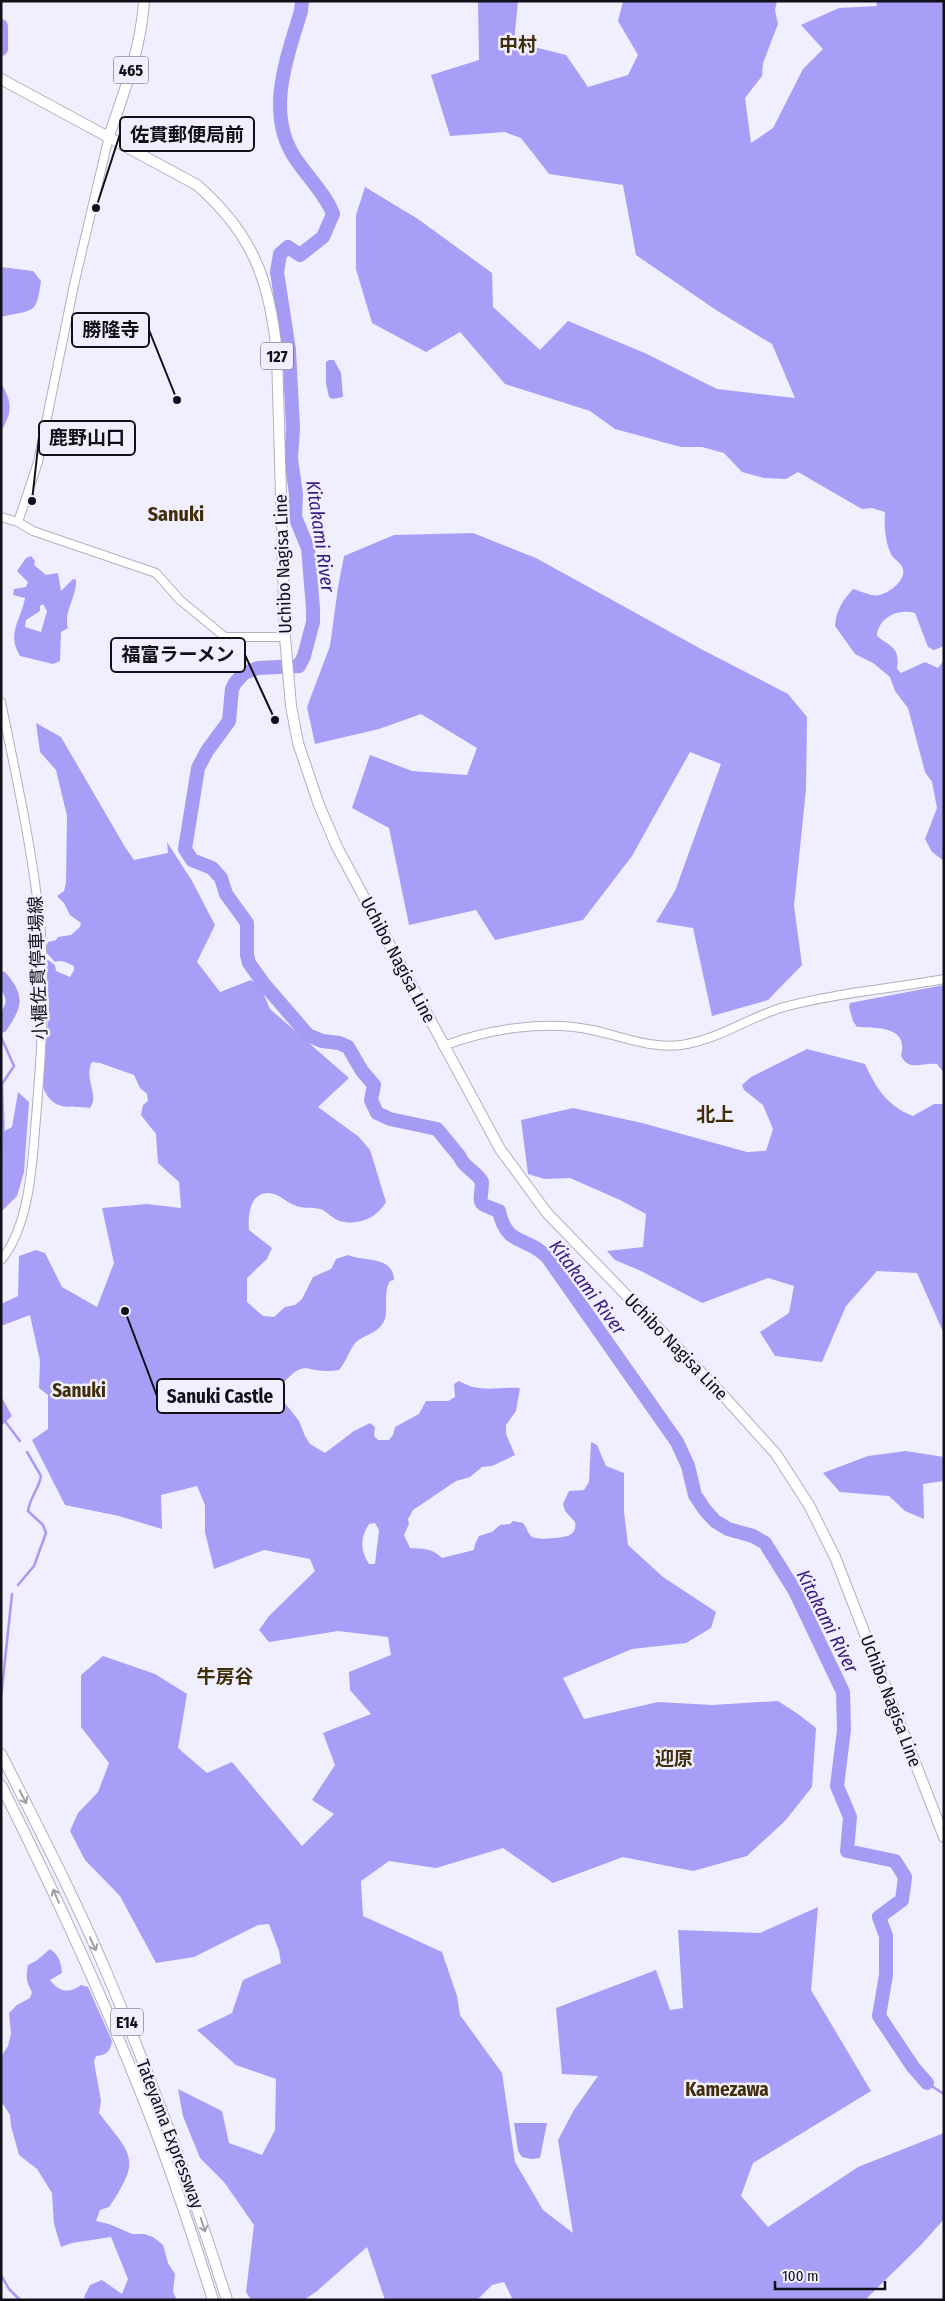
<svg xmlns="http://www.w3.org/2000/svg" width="945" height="2301" viewBox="0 0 945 2301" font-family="'Fira Sans Condensed','Noto Sans JP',sans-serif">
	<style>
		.forest { fill: #a89ef8; fill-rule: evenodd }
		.water { fill: #a59bf5 }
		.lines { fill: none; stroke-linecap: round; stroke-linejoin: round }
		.stream { stroke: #a59bf5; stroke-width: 2.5 }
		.river { stroke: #a59bf5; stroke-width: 14 }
		.secondary-casing { stroke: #b1b0bf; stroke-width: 10 }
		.highway-casing { stroke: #b1b0bf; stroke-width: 12 }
		.secondary { stroke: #fff; stroke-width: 8 }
		.highway { stroke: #fff; stroke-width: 10 }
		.oneway { stroke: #a09fa2 }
		.labels { text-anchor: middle; stroke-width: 5; stroke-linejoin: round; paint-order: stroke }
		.shield { fill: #efefff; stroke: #54535c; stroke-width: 1 }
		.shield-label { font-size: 16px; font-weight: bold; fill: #111016 }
		.street-label { font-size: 18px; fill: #111016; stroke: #efefff }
		.neighbourhood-label { font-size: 19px; font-weight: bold; fill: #422d07; stroke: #efefff }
		.water-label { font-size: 19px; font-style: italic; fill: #391a82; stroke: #efefff }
		.quarter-label { font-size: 20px; font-weight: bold; fill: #422d07; stroke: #efefff }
		.leader { fill: none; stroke: #111016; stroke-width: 2 }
		.callout-dot { fill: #111016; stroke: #efefff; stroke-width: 2 }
		.callout { fill: #efefff; stroke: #111016; stroke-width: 2 }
		.callout-label { font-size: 19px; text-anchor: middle; font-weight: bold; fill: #111016 }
	</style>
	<rect width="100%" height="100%" fill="#efefff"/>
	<!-- forest -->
	<path class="forest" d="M 478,1 L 518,1 L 514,42 L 566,55 L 588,87 L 628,75 L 638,55 L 618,21 L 623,1 L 777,1 L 775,10 L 778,24 L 763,63 L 762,76 L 745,98 L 751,143 L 773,128 L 803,69 L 823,49 L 801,25 L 839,8 L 877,6 L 876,1 L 944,1 L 944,646 L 934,650 L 928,647 L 915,613 C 899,608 878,617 877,636 C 892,648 900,647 897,669 L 901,673 L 925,662 L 938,668 L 944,660 L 944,861 L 932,852 L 925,839 L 937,808 L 932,782 L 925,772 L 908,708 L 895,691 L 890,677 L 873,663 L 855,654 L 835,626 C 836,611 842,601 853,589 C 860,591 873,597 879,595 C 890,593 906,580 903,569 C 901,562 894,560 891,554 C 885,542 884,524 885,512 L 872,508 L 862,509 L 798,472 L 786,479 L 764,478 L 742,472 L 724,453 L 702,447 L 681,447 L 615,429 L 590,411 L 505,384 L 460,332 L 426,352 L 372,323 L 356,269 L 356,215 L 365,187 L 418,219 L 492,273 L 493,307 L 540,350 L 568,321 L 647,354 L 717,389 L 795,398 L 772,344 L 716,310 L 636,255 L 623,185 L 549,174 L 521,138 L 505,132 L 450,136 L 431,75 L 479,60 Z
		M 1,267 L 33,271 L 41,281 C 36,316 34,309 1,317 Z
		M 1,383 C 12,402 13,412 1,431 Z
		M 473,533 L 536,558 L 701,649 L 788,694 L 807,717 L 806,789 L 794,906 L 802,965 L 768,1000 L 712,1016 L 693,928 L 656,922 L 675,891 L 721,764 L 690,752 L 632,856 L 583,920 L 495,940 L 476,910 L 409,925 L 389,828 L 352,808 L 370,755 L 412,771 L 467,775 L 477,748 L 421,714 L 379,729 L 315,744 L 307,707 L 330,646 L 338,587 L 344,556 L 394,535 Z
		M 31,556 L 35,561 L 34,565 L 46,575 L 58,573 L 61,591 L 73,579 L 76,580 C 77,597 63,612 68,628 L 61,632 L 60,661 L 53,664 L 20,656 C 6,633 21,621 25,598 L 13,595 L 14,589 L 26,587 L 28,582 L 17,571 L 26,558 ZM 43,604 L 47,611 L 41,632 L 25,627 L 26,620 L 40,611 L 40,606 Z
		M 36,723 L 61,737 L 125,847 L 134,860 L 168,853 L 167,842 L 192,881 L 215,925 L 197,962 L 220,992 L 251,980 L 260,986 L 270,1009 L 349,1078 L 318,1107 L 359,1137 L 370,1150 L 386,1202 C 377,1218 359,1226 340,1221 C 333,1219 327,1212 321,1209 C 312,1207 302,1209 294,1205 C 286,1202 277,1192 267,1193 C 249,1194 248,1217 249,1230 L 272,1248 L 267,1259 L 247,1278 L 247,1302 L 263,1316 L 274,1317 L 285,1307 L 295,1305 L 302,1299 L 313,1277 L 331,1269 L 336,1259 L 348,1255 C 364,1262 393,1255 394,1280 L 390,1281 C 382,1294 390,1313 383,1323 C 376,1335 360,1335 353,1346 C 348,1354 345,1363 339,1370 C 304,1376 308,1354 280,1387 L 281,1398 L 299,1421 L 305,1436 L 310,1444 L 325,1453 L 354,1431 L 370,1423 L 375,1427 L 374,1436 L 378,1440 L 389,1440 L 393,1435 L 395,1427 L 419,1414 L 426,1401 L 448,1401 L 455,1397 L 454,1384 L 459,1381 C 481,1394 498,1386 520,1388 L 516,1411 L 506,1425 L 506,1434 L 515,1455 L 492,1466 L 482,1467 L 470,1477 L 456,1481 L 413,1510 L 408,1519 L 409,1524 L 404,1535 L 410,1548 C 424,1549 432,1548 442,1558 L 474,1550 L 475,1544 L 479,1536 L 492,1532 L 500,1525 L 510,1524 L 513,1521 L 523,1523 C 526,1526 528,1534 531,1536 C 535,1541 564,1538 570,1535 C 575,1532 576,1527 575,1522 L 565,1511 L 563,1504 L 569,1491 L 584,1490 L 589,1482 L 591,1442 L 597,1445 L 606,1466 L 624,1473 L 624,1512 L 628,1545 L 663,1577 L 716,1612 L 711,1628 L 686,1643 L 632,1649 L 563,1678 L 584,1719 L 658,1702 L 712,1705 L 778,1701 L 798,1714 L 816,1728 L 812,1787 L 785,1821 L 747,1856 L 693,1871 L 623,1857 L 553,1883 L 503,1848 L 436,1868 L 389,1861 L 361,1881 L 363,1916 L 442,1952 L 457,1996 L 460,2015 L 502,2073 L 515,2162 L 543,2210 L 573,2233 L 558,2140 L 574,2110 L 598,2076 L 562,2074 L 556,2008 L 656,1970 L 670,2010 L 683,2008 L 678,1930 L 760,1933 L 818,1907 L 811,1990 L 871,2091 L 753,2163 L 741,2196 L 768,2227 L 858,2167 L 944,2133 L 944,2219 L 921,2245 L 865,2300 L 513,2300 L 504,2282 L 492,2285 L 477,2300 L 385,2300 L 367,2247 L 317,2291 L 304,2300 L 251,2300 L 246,2292 L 254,2225 L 224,2182 L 200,2158 L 183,2116 L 178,2089 L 222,2111 L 229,2143 L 262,2155 L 275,2130 L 276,2079 L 236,2065 L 197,2030 L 232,2013 L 243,1980 L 281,1963 L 279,1951 L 269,1924 L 258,1925 L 194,1957 L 156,1963 L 120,1896 L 85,1860 L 70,1831 L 78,1813 L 98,1792 L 109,1763 L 81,1727 L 81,1675 L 103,1656 L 155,1674 L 187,1694 L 178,1748 L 207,1773 L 232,1762 L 302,1846 L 334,1814 L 312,1800 L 335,1765 L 323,1733 L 371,1714 L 350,1690 L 349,1672 L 391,1655 L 388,1637 L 338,1631 L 269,1642 L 259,1630 L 269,1616 L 315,1571 L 310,1559 L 264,1550 L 214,1569 L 205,1532 L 205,1505 L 197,1486 L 161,1495 L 162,1529 L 119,1516 L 65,1505 L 32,1440 L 48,1429 L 48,1395 L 39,1388 L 40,1361 L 30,1315 L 1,1326 L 1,1304 L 18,1296 L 19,1256 L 36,1250 L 45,1253 L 62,1287 L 97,1307 L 114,1263 L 102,1208 L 147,1204 L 181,1208 L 179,1182 L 158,1163 L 156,1134 L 141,1115 L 143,1105 L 148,1101 L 147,1094 L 140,1088 L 134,1075 L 100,1063 L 92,1062 C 83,1079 100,1094 90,1108 C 70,1105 53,1113 43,1087 L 49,1004 L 44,969 L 45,962 L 48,960 L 55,965 L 56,971 L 70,977 L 74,970 L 74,966 C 67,963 62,959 55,962 L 45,951 L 48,942 L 56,940 L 58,937 L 71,935 L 80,927 L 81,923 L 70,915 L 64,903 L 57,896 L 64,891 L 66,883 L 67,816 L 56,770 L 40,752 ZM 375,1523 L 379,1530 L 375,1564 L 369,1564 C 360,1551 360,1537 369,1524 Z
		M 944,985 L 944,1073 L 937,1064 C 923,1062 909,1072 901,1056 C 909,1026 878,1028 857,1027 L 853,1021 L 849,1007 L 850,1003 Z
		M 807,1049 L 865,1064 C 876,1088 887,1106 913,1116 L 934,1104 L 944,1104 L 944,1334 L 917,1273 L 877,1271 L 846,1306 L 822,1362 L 775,1356 L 760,1332 L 789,1313 L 794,1286 L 768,1278 L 702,1303 L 641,1271 L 615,1260 L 607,1251 L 643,1247 L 646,1214 L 620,1200 L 570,1178 L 545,1179 L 528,1174 L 521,1120 L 573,1108 L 642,1123 L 747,1152 L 766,1151 L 773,1129 L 763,1105 L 744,1090 L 742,1085 L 751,1077 Z
		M 18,1092 L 29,1102 L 24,1172 L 17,1196 L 1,1212 L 1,1133 L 12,1127 Z
		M 1,1396 L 12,1416 L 1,1426 Z
		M 906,1451 L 944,1457 L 944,1481 L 923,1484 L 924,1519 L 905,1511 L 889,1496 L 840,1492 L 823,1473 L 868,1456 Z
		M 50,1949 C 59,1955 61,1962 62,1973 L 50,1980 C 59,1992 69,1994 81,1985 L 88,1987 L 112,2041 C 110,2051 107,2055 96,2056 L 94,2062 L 101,2101 L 99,2113 C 132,2156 142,2158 109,2207 L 100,2210 L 96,2221 L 109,2224 L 132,2234 L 144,2234 L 153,2237 L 163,2245 L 168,2263 L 175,2274 L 173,2292 L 177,2300 L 86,2300 L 84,2297 L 90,2285 L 102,2280 L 122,2294 L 128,2279 L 111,2237 L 72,2243 L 61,2247 L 54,2224 L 52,2193 L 37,2169 L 19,2155 L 11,2126 L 10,2115 L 1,2101 L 2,2055 L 8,2046 L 11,2034 L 9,2013 L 17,2005 L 30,1998 L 32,1992 C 26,1982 26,1976 28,1965 L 36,1961 Z"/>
	<!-- water -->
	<path class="water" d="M 329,360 L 334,360 L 341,373 L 343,397 L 332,399 L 329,397 L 326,384 L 326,362 Z
		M 514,2123 L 547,2123 L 540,2158 L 531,2159 L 522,2157 L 518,2151 Z"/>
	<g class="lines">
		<!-- stream -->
		<path class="stream" d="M 1,1037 L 14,1066 L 2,1084 L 4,1147 L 1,1174
			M 1,1416 L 20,1441
			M 18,1585 L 34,1566 L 46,1533 L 43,1525 L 28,1511 C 29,1499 39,1489 41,1476 L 27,1452
			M 1,1698 L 12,1594
			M 927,2083 L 944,2094
			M 1,2275 L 9,2289 L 20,2300"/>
		<!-- river -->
		<path class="river" d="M 302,1 L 301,11 C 287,58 265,113 295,158 C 306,175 327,196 333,214 L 323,237 L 300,255 L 288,247 L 280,254 L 277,272 L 289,350 L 293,428 L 291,459 L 296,494 L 295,517 L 308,548 L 313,608 L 313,622 L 304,656 L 299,666 L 258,668 L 244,673 L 235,683 L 232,689 L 229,721 L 207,751 L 198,768 L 185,849 L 192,860 L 212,868 L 221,878 L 226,894 L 247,923 L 247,955 L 249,963 L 264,984 L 308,1035 L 322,1041 L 339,1043 L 348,1047 L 362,1071 L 374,1085 L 371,1100 L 377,1113 L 390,1119 L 437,1129 L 460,1157 C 463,1167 477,1172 482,1182 C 481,1206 475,1202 499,1211 C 507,1248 527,1235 548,1258 L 677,1442 L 688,1466 L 695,1495 L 705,1510 L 715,1521 L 728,1529 L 753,1536 L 765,1543 L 795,1591 L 843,1692 L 844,1730 L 837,1786 L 850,1817 L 847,1851 L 895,1861 L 905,1877 L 902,1900 L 879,1917 L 886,1936 L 886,1975 L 879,2016 L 913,2067 L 927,2083
			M 1,26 L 1,49
			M 1,978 C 18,999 15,1004 1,1026"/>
		<!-- secondary casing -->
		<g class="secondary-casing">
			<path id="secondary" d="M 1,517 L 18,522 L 33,531 L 156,573 L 180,600 L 225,637 L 285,637
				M 18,522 L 38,462 L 74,285 L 109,136
				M 1,702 C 16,775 32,848 40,922 C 46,991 41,1061 35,1130 C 32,1170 28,1228 1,1260
				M 443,1046 C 489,1029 544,1020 592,1030 C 621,1036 651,1049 681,1045 C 718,1040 749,1017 784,1007 C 835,993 891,989 944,979"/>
		</g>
		<!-- highway casing -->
		<g class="highway-casing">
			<path id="highway" d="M 1,79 L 197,185 C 253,234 270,281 277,354 L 285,637 L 291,706 L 298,743 L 319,805 L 337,847 L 500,1149 L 547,1213 L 721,1393 L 776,1454 L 809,1505 L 835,1557 L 944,1837
				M 109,136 C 124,92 141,49 144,1
				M 1,1754 C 38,1827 76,1900 108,1976 C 153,2082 192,2190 227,2300
				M 1,1785 C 52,1887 100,1990 142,2096 C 169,2163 191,2231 213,2300"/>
		</g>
		<!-- secondary -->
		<use href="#secondary" class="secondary"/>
		<!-- highway -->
		<use href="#highway" class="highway"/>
	</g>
	<!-- one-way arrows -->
	<defs><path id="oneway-shaft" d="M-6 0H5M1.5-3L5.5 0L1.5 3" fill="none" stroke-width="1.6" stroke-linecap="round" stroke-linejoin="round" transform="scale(1.25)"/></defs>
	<g class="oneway">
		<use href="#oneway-shaft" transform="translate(23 1797) rotate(63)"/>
		<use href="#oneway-shaft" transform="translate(56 1896) rotate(-114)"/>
		<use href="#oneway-shaft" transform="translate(93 1944) rotate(65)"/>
		<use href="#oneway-shaft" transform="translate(203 2225) rotate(72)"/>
	</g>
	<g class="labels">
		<!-- shield labels -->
		<g class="shield">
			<rect x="113.5" y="56.5" width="35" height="27" rx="4"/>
			<rect x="261" y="342.5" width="32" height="27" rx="4"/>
			<rect x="111" y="2008.5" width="32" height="27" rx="4"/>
		</g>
		<g class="shield-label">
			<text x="131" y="76">465</text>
			<text x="277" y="362">127</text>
			<text x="127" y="2028">E14</text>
		</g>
		<!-- street labels -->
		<g class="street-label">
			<text transform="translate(283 564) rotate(-92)" y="6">Uchibo Nagisa Line</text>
			<text transform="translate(398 960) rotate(62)" y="6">Uchibo Nagisa Line</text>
			<text transform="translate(38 968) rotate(-92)" y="6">小櫃佐貫停車場線</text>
			<text transform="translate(676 1347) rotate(46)" y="6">Uchibo Nagisa Line</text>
			<text transform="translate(891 1701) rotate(69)" y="6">Uchibo Nagisa Line</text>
			<text transform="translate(170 2134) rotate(69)" y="6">Tateyama Expressway</text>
		</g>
		<!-- neighbourhood labels -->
		<g class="neighbourhood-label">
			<text x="518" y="51">中村</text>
			<text x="715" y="1121">北上</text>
			<text x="79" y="1397">Sanuki</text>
			<text x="225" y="1683">牛房谷</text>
			<text x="674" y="1765">迎原</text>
			<text x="727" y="2096">Kamezawa</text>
		</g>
		<!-- water labels -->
		<g class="water-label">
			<text transform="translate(321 536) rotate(82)" y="7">Kitakami River</text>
			<text transform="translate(588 1287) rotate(53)" y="7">Kitakami River</text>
			<text transform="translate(828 1621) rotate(63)" y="7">Kitakami River</text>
		</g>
		<!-- quarter labels -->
		<g class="quarter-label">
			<text x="176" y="521">Sanuki</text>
		</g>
	</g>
	<!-- callouts -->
	<path class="leader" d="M96 208L120 134M177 400L149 330M32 501L39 438M275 720L245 655M125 1311L157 1396"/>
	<g class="callout-dot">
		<circle cx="96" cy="208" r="5"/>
		<circle cx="177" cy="400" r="5"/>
		<circle cx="32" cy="501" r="5"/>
		<circle cx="275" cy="720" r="5"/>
		<circle cx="125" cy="1311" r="5"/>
	</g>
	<g class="callout">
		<rect x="120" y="117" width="134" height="34" rx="5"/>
		<rect x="72" y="313" width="77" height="34" rx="5"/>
		<rect x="39" y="421" width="96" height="34" rx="5"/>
		<rect x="111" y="638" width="134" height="34" rx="5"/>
		<rect x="157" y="1379" width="127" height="34" rx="5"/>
	</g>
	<g class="callout-label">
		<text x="187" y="141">佐貫郵便局前</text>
		<text x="111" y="336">勝隆寺</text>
		<text x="87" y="444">鹿野山口</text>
		<text x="178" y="661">福富ラーメン</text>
		<text x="220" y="1403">Sanuki Castle</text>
	</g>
	<!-- border -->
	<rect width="945" height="2301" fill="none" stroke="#111016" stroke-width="5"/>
	<!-- scale -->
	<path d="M775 2281v8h110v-8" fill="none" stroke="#111016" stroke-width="2.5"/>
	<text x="782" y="2281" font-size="15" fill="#111016" stroke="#efefff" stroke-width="4" paint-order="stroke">100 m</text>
</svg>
